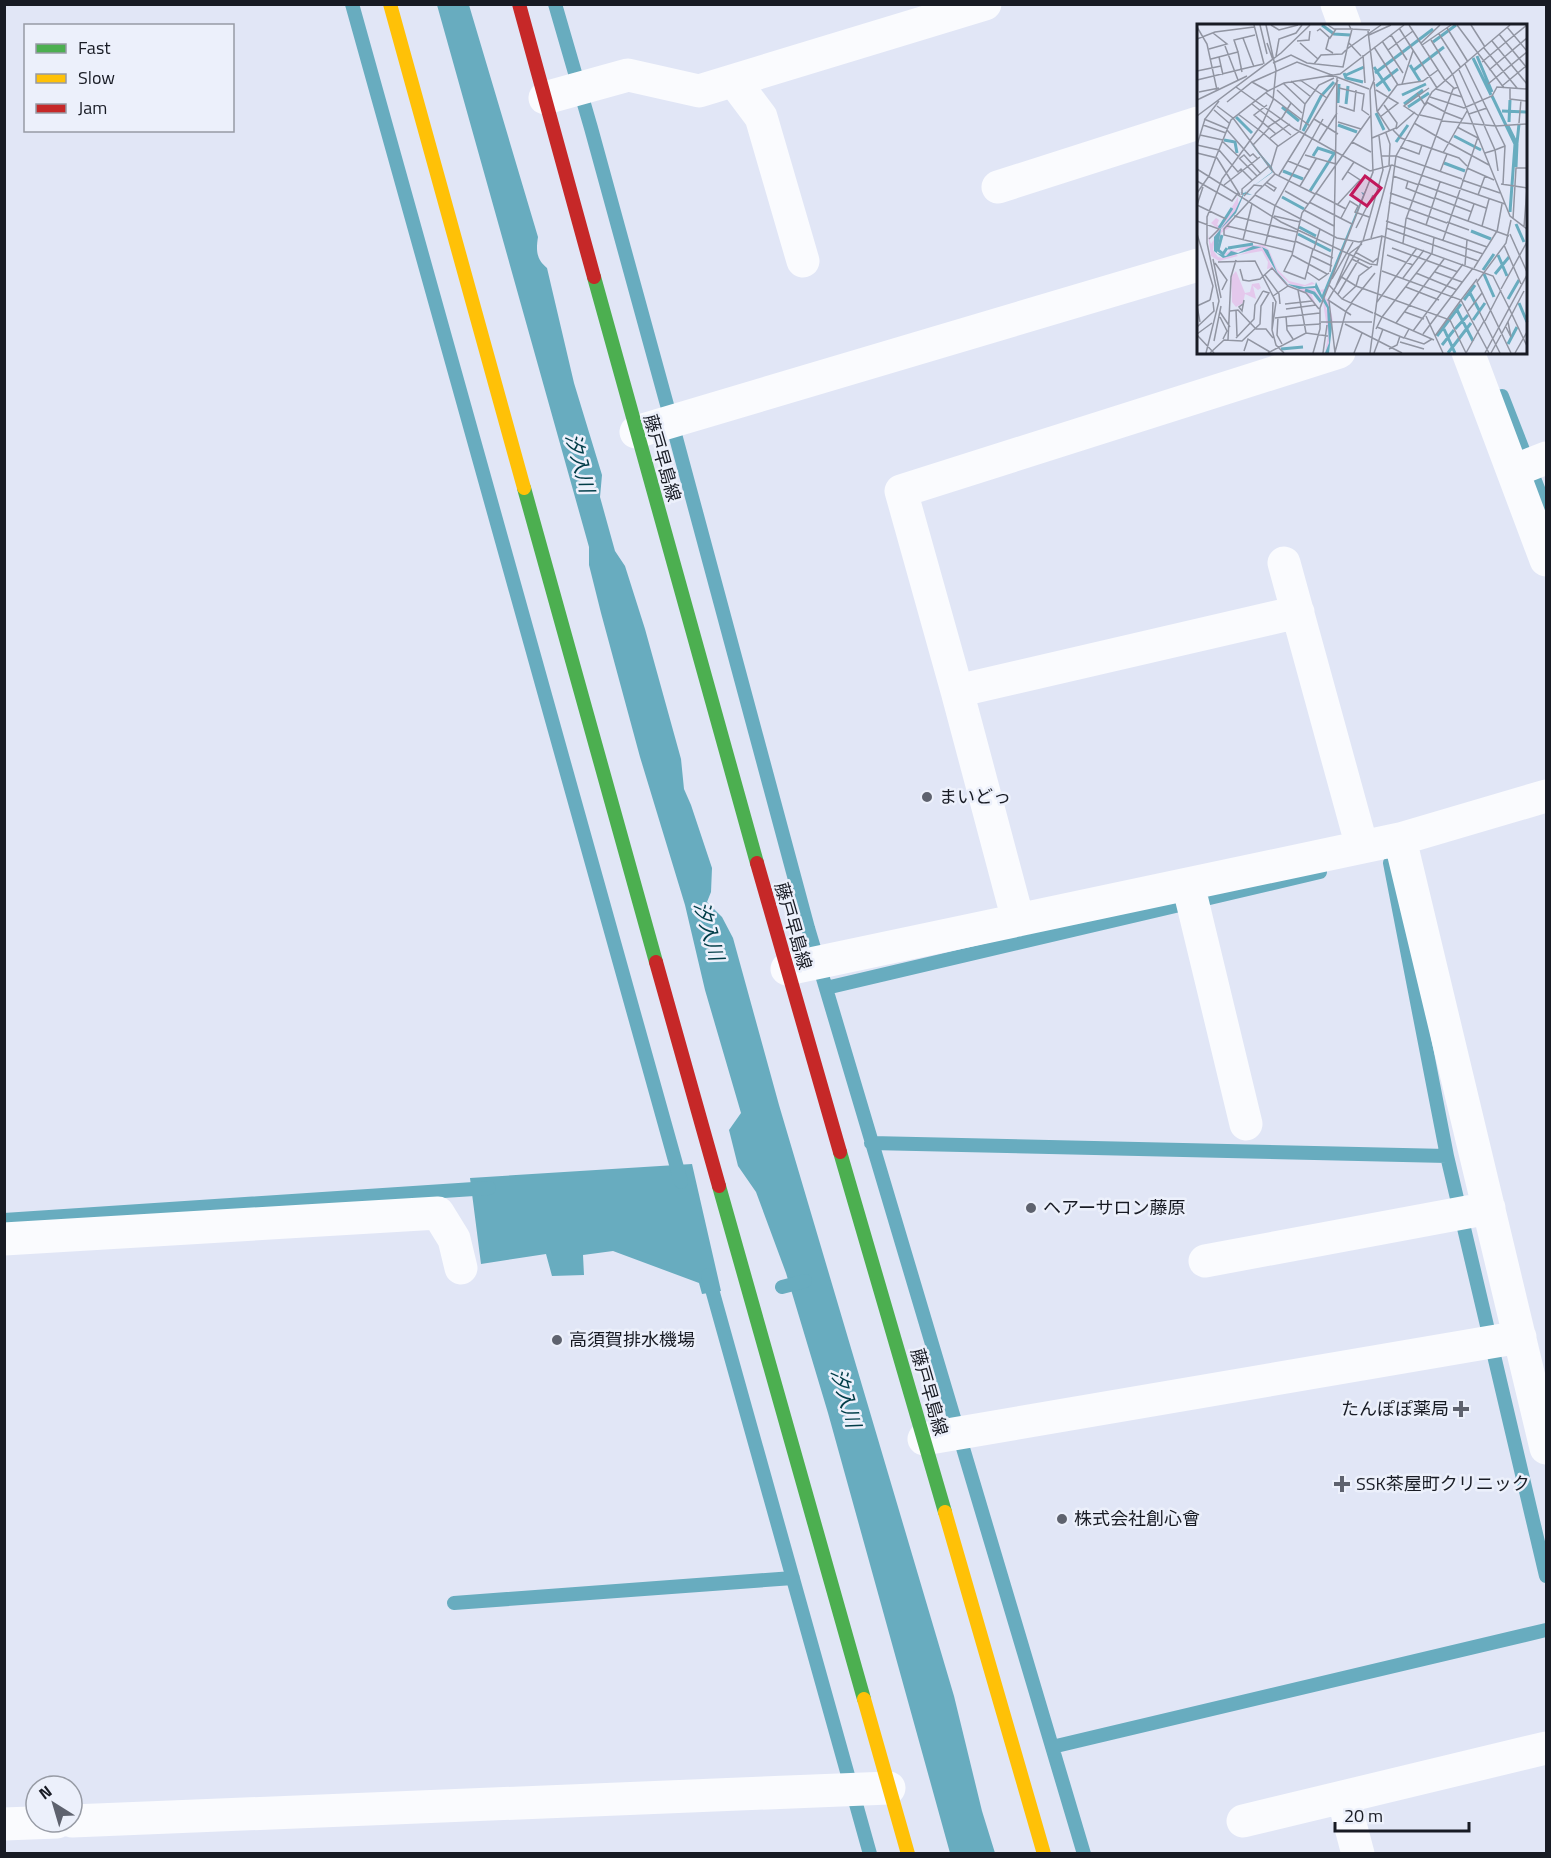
<svg xmlns="http://www.w3.org/2000/svg" width="1551" height="1858" viewBox="0 0 1551 1858" font-family="'Titillium Web','Noto Sans JP',sans-serif">
	<style>
		.water { fill: #68acbf }
		.lines { fill: none; stroke-linecap: round; stroke-linejoin: round }
		.stream { stroke: #68acbf; stroke-width: 14 }
		.street { stroke: #fafbfe; stroke-width: 33 }
		.fast { stroke: #4caf50; stroke-width: 14 }
		.slow { stroke: #ffc107; stroke-width: 14 }
		.jam { stroke: #c62828; stroke-width: 14 }
		.poi-dot { fill: #5e626e; stroke: #ecf0fb; stroke-width: 2 }
		.labels { text-anchor: middle; stroke-width: 5; stroke-linejoin: round; paint-order: stroke }
		.street-label { font-size: 18px; fill: #181b24; stroke: #ecf0fb }
		.poi-label { font-size: 18px; fill: #181b24; stroke: #ecf0fb; text-anchor: start }
		.water-label { font-size: 20px; font-style: italic; fill: #013d48; stroke: #ecf0fb }
		.inset-river { fill: none; stroke: #68acbf; stroke-width: 3 }
		.inset-road { fill: none; stroke: #9195a2; stroke-width: 1.5 }
		.view { fill: #c2185b; fill-opacity: 0.15; stroke: #c2185b; stroke-width: 3 }
		.inset-edge { fill: none; stroke: #181b24; stroke-width: 3 }
	</style>
	<rect width="100%" height="100%" fill="#e1e6f6"/>
	<!-- water -->
	<path class="water" d="M 437,5 L 469,5 L 538,237 C 536,250 536,259 547,268 L 574,383 L 602,475 L 600,497 L 615,551 L 625,566 L 645,629 L 681,759 L 684,789 L 691,805 L 712,868 L 711,892 L 707,902 L 722,917 L 733,938 L 779,1105 L 954,1696 L 982,1811 L 995,1853 L 950,1853 L 828,1413 L 786,1273 L 756,1192 L 738,1166 L 729,1130 L 741,1113 L 705,990 L 685,905 L 640,757 L 601,613 L 589,565 L 589,547 Z
		M 692,1164 L 721,1291 L 702,1294 L 699,1283 L 613,1251 L 583,1255 L 584,1275 L 552,1276 L 546,1254 L 481,1264 L 470,1178 Z"/>
	<g class="lines">
		<!-- stream -->
		<path class="stream" d="M 352,4 L 681,1182
			M 555,4 L 591,128 L 675,434 L 808,928 L 1084,1854
			M 1502,396 L 1546,509
			M 1390,863 L 1447,1156 L 1546,1576
			M 826,988 L 1320,872
			M 871,1143 L 1447,1156
			M 4,1220 L 489,1188
			M 708,1275 L 870,1854
			M 782,1287 L 805,1281
			M 454,1603 L 793,1578
			M 1052,1747 L 1546,1630"/>
		<!-- street -->
		<path class="street" d="M 1337,4 L 1345,26
			M 734,81 L 761,117 L 803,261
			M 545,98 L 628,75 L 699,91 L 985,4
			M 998,187 L 1198,123
			M 1468,352 L 1546,560
			M 636,432 L 1198,265
			M 1513,471 L 1546,458
			M 1284,563 L 1362,847
			M 957,691 L 901,491 L 1339,352
			M 1400,839 L 1546,1448
			M 1188,884 L 1246,1124
			M 1018,920 L 957,691 L 1298,612
			M 787,969 L 1400,839 L 1546,796
			M 4,1239 L 438,1213 L 454,1239 L 461,1268
			M 1205,1261 L 1489,1208
			M 924,1439 L 1520,1337
			M 1343,1797 L 1358,1854
			M 72,1821 L 889,1788
			M 1243,1821 L 1546,1748
			M 4,1824 L 57,1822"/>
		<!-- fast -->
		<path class="fast" d="M 594,277 L 757,863
			M 524,488 L 656,962
			M 840,1152 L 945,1512
			M 719,1186 L 864,1699"/>
		<!-- slow -->
		<path class="slow" d="M 390,4 L 524,488
			M 945,1512 L 1044,1854
			M 864,1699 L 908,1854"/>
		<!-- jam -->
		<path class="jam" d="M 519,4 L 594,277
			M 757,863 L 840,1152
			M 656,962 L 719,1186"/>
	</g>
	<!-- markers -->
	<g class="poi-dot">
		<circle cx="927" cy="797" r="6"/>
		<circle cx="1031" cy="1208" r="6"/>
		<circle cx="557" cy="1340" r="6"/>
		<path d="M1458 1400h6v6h6v6h-6v6h-6v-6h-6v-6h6z"/>
		<path d="M1339 1475h6v6h6v6h-6v6h-6v-6h-6v-6h6z"/>
		<circle cx="1062" cy="1519" r="6"/>
	</g>
	<g class="labels">
		<!-- street labels -->
		<g class="street-label">
			<text transform="translate(662 458) rotate(74)" y="6">藤戸早島線</text>
			<text transform="translate(793 926) rotate(74)" y="6">藤戸早島線</text>
			<text transform="translate(929 1392) rotate(74)" y="6">藤戸早島線</text>
		</g>
		<!-- poi labels -->
		<g class="poi-label">
			<text x="939" y="803">まいどっ</text>
			<text x="1043" y="1214">ヘアーサロン藤原</text>
			<text x="569" y="1346">高須賀排水機場</text>
			<text x="1449" y="1415" text-anchor="end">たんぽぽ薬局</text>
			<text x="1356" y="1490">SSK茶屋町クリニック</text>
			<text x="1074" y="1525">株式会社創心會</text>
		</g>
		<!-- water labels -->
		<g class="water-label">
			<text transform="translate(580 463) rotate(75)" y="7">汐入川</text>
			<text transform="translate(709 931) rotate(74)" y="7">汐入川</text>
			<text transform="translate(846 1398) rotate(74)" y="7">汐入川</text>
		</g>
	</g>
	<!-- overview -->
	<g transform="translate(1197 24)">
		<rect width="330" height="330" fill="#e1e6f6"/>
		<path d="M 41,173 L 41,179 L 46,174 L 32,199 L 34,203 L 24,209 L 21,227 L 27,230 L 33,227 L 30,224 L 38,227 L 50,221 L 67,221 L 72,226 L 80,245 L 92,257 L 108,261 L 115,258 L 120,261 L 123,266 L 128,265 L 137,249 L 126,270 L 132,278 L 136,297 L 142,298 L 134,298 L 127,271 L 118,260 L 103,263 L 93,260 L 80,248 L 71,226 L 65,223 L 70,227 L 73,239 L 84,255 L 92,261 L 101,265 L 116,263 L 129,282 L 132,297 L 132,319 L 128,329 L 131,311 L 126,278 L 113,266 L 120,284 L 109,269 L 88,260 L 74,244 L 70,245 L 71,238 L 65,227 L 42,231 L 64,222 L 37,228 L 41,232 L 22,237 L 14,232 L 11,211 L 14,220 L 18,214 L 16,226 L 21,233 L 26,234 L 31,232 L 18,225 L 20,213 L 27,201 L 16,213 L 21,205 L 14,199 L 19,194 L 22,196 L 20,201 L 24,201 ZM 39,247 L 48,269 L 53,268 L 55,260 L 62,259 L 64,264 L 61,266 L 56,262 L 59,275 L 48,270 L 46,279 L 39,283 L 35,278 L 34,253 Z" fill="#e4c8ec"/>
		<path d="M 53,118 L 75,143 L 76,148 L 48,168 L 55,171 L 47,170 L 39,189 L 24,205 L 20,229 L 29,232 L 34,227 L 41,229 L 56,222 L 65,223 L 71,226 L 80,248 L 91,260 L 107,263 L 118,262 L 119,258 L 125,271 L 166,171 L 164,168 L 167,169 L 176,149 L 127,273 L 132,283 L 135,303 L 132,329 L 128,329 L 132,319 L 130,284 L 118,264 L 102,265 L 92,261 L 81,251 L 65,223 L 26,234 L 17,227 L 17,213 L 38,187 L 46,170 L 43,168 L 47,169 L 75,148 Z" fill="#68acbf"/>
		<path class="inset-river" d="M 125,1 L 137,10 L 153,11M 236,18 L 259,1M 280,32 L 295,68M 276,34 L 294,71M 213,41 L 223,57M 177,43 L 193,67M 217,46 L 247,23M 147,49 L 149,54 L 166,58M 178,49 L 236,5M 149,51 L 167,43M 179,62 L 201,45M 205,71 L 229,60M 295,72 L 318,120 L 313,188M 141,79 L 142,60M 149,80 L 151,62M 207,80 L 226,66M 85,83 L 102,97M 211,83 L 232,69M 305,87 L 330,88M 179,89 L 187,106M 39,93 L 55,109M 312,98 L 313,76M 141,101 L 160,108M 311,102 L 320,120 L 319,143M 106,107 L 124,72 L 137,58M 257,112 L 284,126M 27,116 L 38,118 L 40,129M 199,118 L 211,101M 320,119 L 322,100M 116,132 L 121,124 L 136,129M 247,139 L 268,147M 86,147 L 106,155M 113,167 L 138,128M 85,173 L 107,185M 319,200 L 327,218M 102,203 L 119,212M 22,204 L 35,184M 274,207 L 294,215M 101,210 L 134,227M 25,211 L 21,226 L 26,230 L 30,224M 31,224 L 56,220M 301,231 L 310,252M 286,246 L 297,230M 287,250 L 297,273M 298,250 L 312,233M 108,266 L 117,269 L 124,278M 273,269 L 282,286M 311,275 L 322,256M 267,276 L 278,261M 322,279 L 330,298M 260,286 L 276,317M 276,296 L 288,279M 247,305 L 258,329M 258,305 L 271,291M 240,312 L 264,280M 311,320 L 320,303M 245,321 L 257,306M 84,325 L 106,323M 251,329 L 274,299"/>
		<path class="inset-road" d="M 57,1 L 67,40M 63,1 L 70,30M 74,1 L 82,6 L 101,1M 131,1 L 137,5 L 155,5 L 150,25M 152,1 L 154,5 L 173,6M 212,1 L 247,55 L 258,65M 260,1 L 307,64M 274,1 L 288,23M 0,3 L 10,20 L 20,66M 310,3 L 330,27M 202,4 L 240,64M 250,4 L 271,38M 120,7 L 123,5 L 133,14 L 139,5M 242,10 L 264,44M 302,10 L 330,44M 172,11 L 194,1M 194,11 L 210,36M 46,14 L 57,43M 132,14 L 129,25 L 136,29M 0,15 L 18,8 L 57,3M 234,16 L 256,51 L 313,192 L 330,205M 100,17 L 112,16 L 113,7M 185,17 L 206,49M 295,17 L 330,60M 151,18 L 164,32M 309,18 L 330,1M 70,19 L 76,36M 103,19 L 121,35M 224,19 L 243,1M 225,21 L 254,1M 28,22 L 41,56M 177,23 L 201,61M 287,24 L 320,64M 12,25 L 30,20 L 16,9M 191,26 L 216,7M 41,28 L 45,48M 279,30 L 313,1M 166,31 L 168,59M 79,32 L 82,15 L 99,9 L 105,1M 22,33 L 26,51M 14,35 L 41,28 L 37,16 L 58,11M 285,38 L 309,18M 76,39 L 94,31 L 110,39 L 146,43 L 150,25 L 184,1M 117,40 L 124,31 L 145,30 L 149,26M 268,40 L 308,122 L 306,160M 262,46 L 287,100M 292,46 L 330,14M 0,47 L 24,42M 0,56 L 66,40M 103,56 L 130,74M 94,57 L 114,73M 55,58 L 71,67M 177,58 L 180,87 L 193,107M 86,59 L 108,80M 205,60 L 216,27M 291,60 L 330,28M 305,62 L 329,42M 39,63 L 98,105 L 173,147 L 195,141 L 308,180M 142,64 L 167,70 L 165,86 L 172,91M 313,64 L 313,75 L 330,77M 239,65 L 265,73M 80,66 L 105,89M 179,66 L 201,79 L 183,93M 2,68 L 22,64M 69,69 L 113,102M 220,69 L 228,81 L 231,78M 233,73 L 267,84 L 295,72 L 300,63 L 330,65M 0,76 L 50,52M 30,78 L 55,58 L 100,38 L 172,65M 231,79 L 248,88M 55,80 L 94,111M 70,81 L 57,91 L 79,110M 20,82 L 36,94 L 78,150 L 118,170M 142,82 L 157,87 L 159,66M 17,86 L 32,99M 180,88 L 200,61 L 226,57 L 241,46M 247,88 L 265,95M 41,90 L 66,109M 272,90 L 290,84M 223,91 L 245,96M 0,92 L 84,29 L 113,1M 222,92 L 207,82 L 232,64M 7,95 L 31,105M 117,95 L 141,110M 245,97 L 299,102 L 330,100M 141,98 L 164,105M 217,99 L 239,112M 322,99 L 324,76M 6,101 L 29,109M 287,101 L 298,126 L 308,122M 71,103 L 85,94 L 94,79M 260,103 L 281,114M 199,105 L 218,88M 30,106 L 53,132 L 56,130 L 61,135M 103,106 L 108,80 L 122,61 L 137,54M 196,106 L 204,114 L 262,134 L 270,142M 66,109 L 81,122M 189,109 L 193,120 L 192,141M 3,111 L 26,116M 239,112 L 292,141M 73,114 L 93,100M 175,114 L 199,104 L 200,99 L 187,81M 25,117 L 42,133M 122,117 L 140,89M 155,118 L 174,128M 0,121 L 22,126 L 41,148 L 44,145 L 55,156M 0,121 L 8,95 L 22,77M 56,121 L 72,104M 203,123 L 222,130 L 225,121M 0,129 L 20,134 L 43,171M 246,129 L 270,87M 288,129 L 298,126 L 301,147M 108,131 L 139,140M 184,132 L 199,132 L 265,155M 19,133 L 34,96 L 71,67 L 87,59 L 143,50 L 207,1M 42,134 L 60,152M 42,135 L 47,131 L 64,150M 91,137 L 113,146M 74,143 L 80,123 L 103,107M 270,144 L 297,156M 0,145 L 84,198 L 173,240 L 180,241 L 185,212 L 296,252 L 312,284M 243,148 L 250,130M 82,151 L 141,56M 12,152 L 19,133M 196,152 L 222,161M 145,156 L 157,138M 265,156 L 303,169M 0,157 L 35,177 L 41,169M 211,157 L 209,164 L 219,168M 67,160 L 77,167 L 79,164 L 69,158M 222,160 L 289,184M 304,160 L 330,164M 27,161 L 63,133M 103,162 L 119,135M 88,167 L 111,180M 219,168 L 238,175M 0,169 L 12,152M 118,169 L 149,185M 193,169 L 216,177M 58,170 L 78,150M 45,171 L 45,165 L 72,142M 281,171 L 288,152M 47,172 L 57,161 L 65,162M 238,174 L 275,188M 216,177 L 312,212M 112,178 L 155,200M 192,178 L 250,199M 0,181 L 29,195M 0,181 L 6,163M 140,181 L 163,156 L 151,148M 107,186 L 137,202M 37,192 L 100,208M 77,192 L 103,198M 144,194 L 153,177 L 161,182 L 158,188 L 172,193M 210,194 L 290,223M 316,195 L 319,144 L 330,144M 0,197 L 22,205 L 12,215M 189,197 L 286,230M 271,197 L 277,180M 250,198 L 272,206M 229,201 L 243,158M 30,202 L 98,218M 285,202 L 292,175M 327,203 L 330,164M 159,204 L 176,171M 189,204 L 281,237M 300,208 L 305,180M 0,210 L 16,262 L 13,276M 313,210 L 330,248M 137,212 L 140,54M 237,213 L 235,229 L 185,293 L 237,316M 174,214 L 194,141M 46,216 L 55,180M 246,216 L 281,113M 98,217 L 136,234M 166,217 L 186,146 L 182,112M 206,219 L 209,195 L 256,65 L 261,63M 68,221 L 78,182 L 126,95M 307,221 L 324,260M 195,224 L 214,231M 116,225 L 108,255 L 87,247 L 95,231 L 105,189 L 174,91M 117,225 L 123,205M 96,228 L 27,211 L 27,205 L 58,171 L 140,214 L 162,218 L 185,212M 158,228 L 176,238 L 181,234M 95,231 L 130,250M 190,231 L 216,241M 215,231 L 261,248M 114,232 L 135,242M 16,235 L 24,274M 155,235 L 172,244M 21,238 L 58,237 L 79,278 L 75,306 L 79,321 L 87,329M 18,239 L 30,256 L 25,266M 268,241 L 270,216M 277,244 L 300,207M 43,245 L 46,256 L 52,257 L 63,255 L 75,244 L 91,262M 185,247 L 264,276 L 238,312M 110,248 L 122,256 L 132,249M 133,248 L 137,212M 238,248 L 265,258M 219,249 L 260,266M 68,251 L 82,270 L 83,280M 143,252 L 159,262 L 253,296 L 269,329M 206,254 L 227,226M 135,255 L 156,218M 280,255 L 264,276 L 292,329M 132,261 L 145,275 L 176,289M 139,262 L 153,229 L 165,220M 159,262 L 162,252 L 175,242M 209,263 L 242,276M 304,265 L 330,218M 101,266 L 109,309M 141,270 L 162,235M 76,272 L 91,262 L 109,269 L 122,285M 145,275 L 159,262M 132,277 L 138,329M 180,278 L 220,224M 154,279 L 178,249M 46,280 L 42,283 L 45,287 L 47,276M 88,280 L 115,277M 312,284 L 330,322M 89,285 L 119,281M 39,286 L 40,312M 33,287 L 41,286 L 59,305 L 69,305 L 76,314M 271,287 L 285,269M 282,287 L 303,329M 23,288 L 33,303M 208,288 L 227,295M 177,289 L 185,293 L 179,305M 154,291 L 131,276 L 165,218M 89,292 L 90,306 L 96,315M 229,292 L 246,329M 23,293 L 30,307 L 26,315M 81,293 L 80,311 L 85,320M 78,294 L 123,289M 288,297 L 304,266M 3,298 L 0,282 L 13,276M 124,298 L 175,298M 199,299 L 247,235M 148,300 L 205,329M 89,302 L 124,300M 0,303 L 17,287 L 16,278M 180,303 L 207,314 L 212,305M 309,303 L 314,313 L 311,298M 75,305 L 76,278M 216,307 L 266,240M 305,309 L 327,267M 0,310 L 15,299M 226,310 L 276,244M 0,311 L 17,329M 39,314 L 57,295 L 58,281 L 66,267M 208,314 L 227,320 L 235,315M 31,316 L 34,253 L 39,236M 17,317 L 24,282M 203,318 L 227,325M 192,325 L 200,321 L 203,312M 47,327 L 51,315 L 73,328M 138,328 L 149,287 L 155,279M 9,329 L 22,277 L 10,219 L 10,193 L 25,155 L 65,100 L 76,76 L 79,46 L 69,1M 13,329 L 27,316 L 45,317 L 63,300 L 64,282 L 72,269 L 66,267M 71,329 L 109,309 L 131,312M 116,329 L 123,305 L 123,284 L 176,148 L 173,66 L 177,56 L 171,7M 126,329 L 130,301M 157,329 L 165,309M 173,329 L 199,132 L 235,68 L 279,30M 177,329 L 186,305M 269,329 L 287,297M 288,329 L 330,251M 294,329 L 304,311M 314,329 L 280,258 L 309,219 L 314,196M 318,329 L 330,308"/>
		<path class="view" d="M 168,152 L 184,164 L 170,182 L 154,171 Z"/>
		<rect width="330" height="330" class="inset-edge"/>
	</g>
	<!-- border -->
	<rect width="1551" height="1858" fill="none" stroke="#181b24" stroke-width="12"/>
	<!-- legend -->
	<rect x="24" y="24" width="210" height="108" fill="#ecf0fb" stroke="#979ba5" stroke-width="1.5"/>
	<rect x="36" y="44" width="30" height="9" fill="#4caf50" stroke="#979ba5" stroke-width="1.5"/>
	<text x="78" y="54" font-size="18" fill="#181b24">Fast</text>
	<rect x="36" y="74" width="30" height="9" fill="#ffc107" stroke="#979ba5" stroke-width="1.5"/>
	<text x="78" y="84" font-size="18" fill="#181b24">Slow</text>
	<rect x="36" y="104" width="30" height="9" fill="#c62828" stroke="#979ba5" stroke-width="1.5"/>
	<text x="78" y="114" font-size="18" fill="#181b24">Jam</text>
	<!-- north arrow -->
	<g transform="translate(54 1804) rotate(323)"><circle r="28" fill="#ecf0fb" stroke="#979ba5" stroke-width="1.5"/>
	<path d="M0-4.5L10 22L0 15L-10 22Z" fill="#5e626e"/>
	<text y="-9" font-size="16" font-weight="bold" text-anchor="middle" fill="#181b24">N</text>
	</g>
	<!-- scale -->
	<path d="M1335 1822v9h134v-9" fill="none" stroke="#181b24" stroke-width="3"/>
	<text x="1344" y="1822" font-size="18" fill="#181b24" stroke="#ecf0fb" stroke-width="4.5" paint-order="stroke">20 m</text>
</svg>
